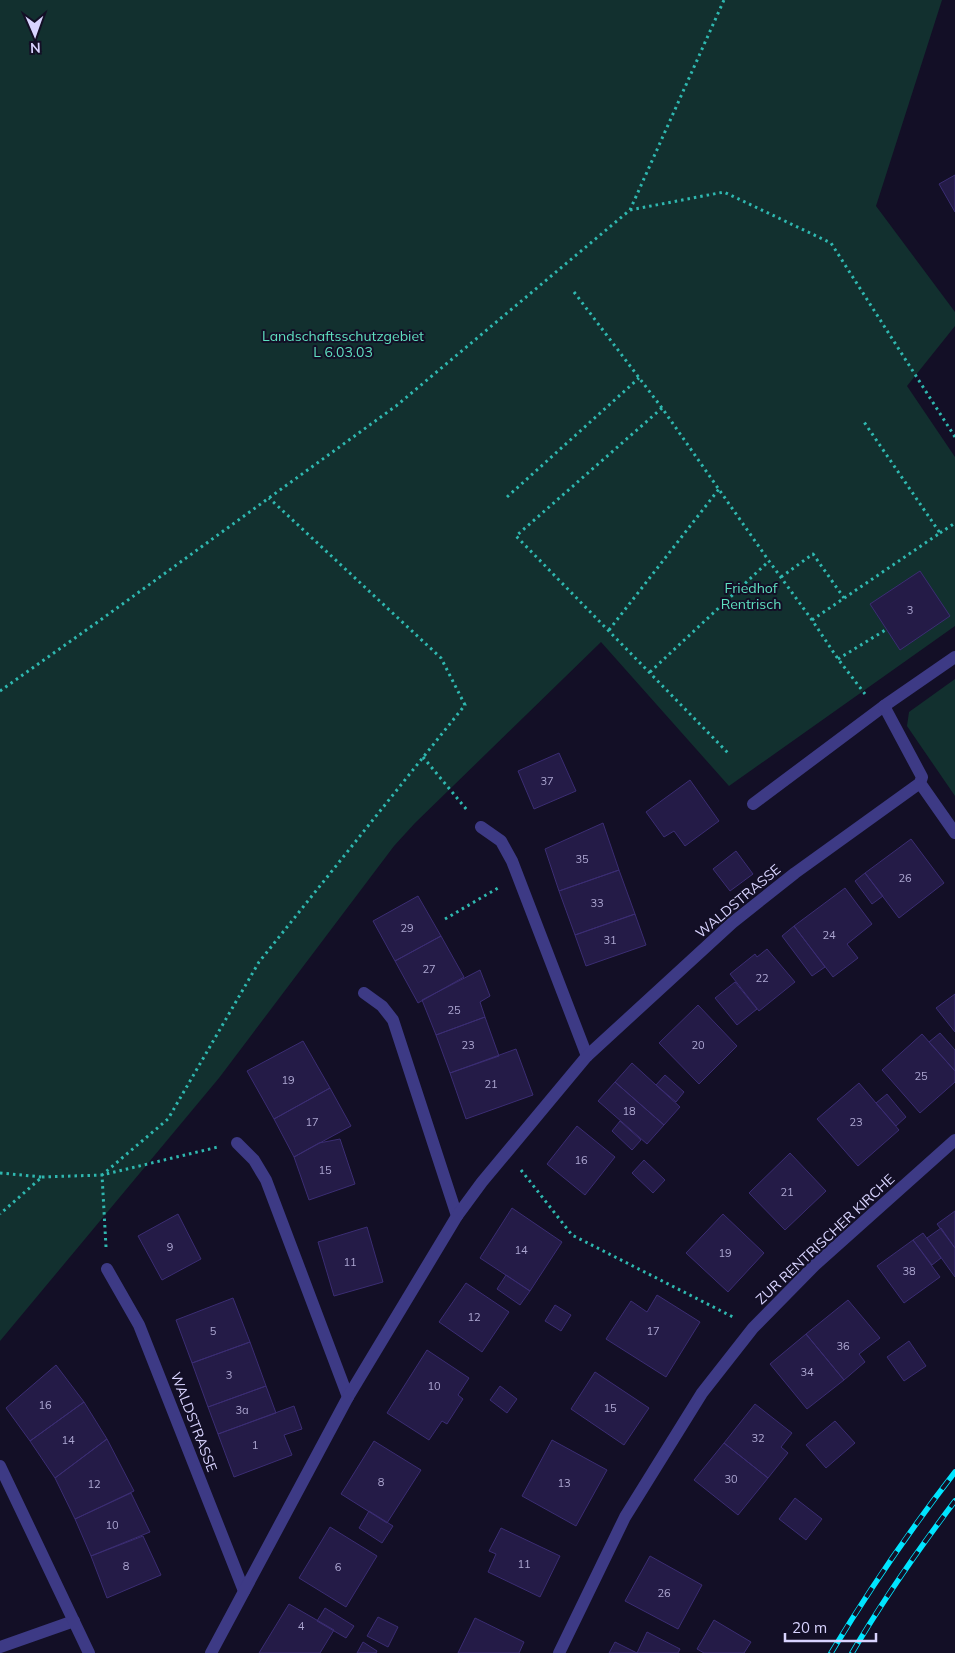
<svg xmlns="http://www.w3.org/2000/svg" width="955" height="1653" viewBox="0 0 955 1653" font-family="Mulish,sans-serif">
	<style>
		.green { fill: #12302f }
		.building { fill: #241b47; stroke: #3b2d73 }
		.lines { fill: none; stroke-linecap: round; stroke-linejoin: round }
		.path { stroke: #2fb8b0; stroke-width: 3; stroke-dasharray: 2.5 4; stroke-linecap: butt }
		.service { stroke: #3d3a85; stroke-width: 12 }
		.minor { stroke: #3d3a85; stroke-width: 12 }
		.rail-casing { stroke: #00e5ff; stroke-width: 5.5 }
		.rail { stroke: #130f26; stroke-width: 4; stroke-dasharray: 11; stroke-linecap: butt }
		.labels { text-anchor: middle; stroke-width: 4; stroke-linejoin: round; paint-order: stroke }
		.number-label { font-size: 11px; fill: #aca6d1 }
		.park-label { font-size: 14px; fill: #5fe0c0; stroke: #130f26 }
		.street-label { font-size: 14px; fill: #d9d4ff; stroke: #130f26 }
	</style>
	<rect width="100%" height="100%" fill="#130f26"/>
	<!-- green -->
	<path class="green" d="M 0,0 L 942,0 L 876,206 L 955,312 L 955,326 L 907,386 L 955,457 L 955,626 L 729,786 L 601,642 L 415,823 L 394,846 L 219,1078 L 0,1341 Z
		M 955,679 L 955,796 L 907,726 L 909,712 Z"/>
	<!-- building -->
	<path class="building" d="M 955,175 L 955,212 L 939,184 Z
		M 920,571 L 950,616 L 900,650 L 870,604 Z
		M 559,753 L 576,791 L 534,809 L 518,771 Z
		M 690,780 L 719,821 L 685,846 L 674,831 L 664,837 L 646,812 Z
		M 603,823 L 619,870 L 559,891 L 545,849 Z
		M 911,839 L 944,883 L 899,918 L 865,873 Z
		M 736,851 L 753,874 L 730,891 L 713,869 Z
		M 619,870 L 635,914 L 575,935 L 559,891 Z
		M 865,873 L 883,896 L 872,904 L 855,881 Z
		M 845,888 L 872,924 L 847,944 L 858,958 L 833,977 L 794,926 Z
		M 418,896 L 441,936 L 395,961 L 373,921 Z
		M 635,914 L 646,945 L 586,966 L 575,935 Z
		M 794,926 L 825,967 L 812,976 L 782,936 Z
		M 441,936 L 464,977 L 418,1003 L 395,961 Z
		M 767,949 L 795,982 L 759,1011 L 730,974 L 755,954 L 757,957 Z
		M 480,970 L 490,996 L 480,1002 L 485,1017 L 436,1035 L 422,1000 Z
		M 735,982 L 757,1009 L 737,1025 L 715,998 Z
		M 955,994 L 955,1032 L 936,1008 Z
		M 698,1005 L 737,1046 L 699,1084 L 659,1043 Z
		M 485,1017 L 499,1056 L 450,1073 L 436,1035 Z
		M 940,1033 L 955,1050 L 955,1071 L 929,1042 Z
		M 922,1034 L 955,1071 L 955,1082 L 920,1113 L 882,1070 Z
		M 303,1041 L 330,1088 L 274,1119 L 247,1071 Z
		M 516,1049 L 533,1095 L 466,1119 L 450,1073 Z
		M 632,1063 L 680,1107 L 664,1125 L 615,1082 Z
		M 665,1075 L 684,1092 L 676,1102 L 656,1085 Z
		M 615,1082 L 664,1125 L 647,1144 L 598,1101 Z
		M 859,1083 L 899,1130 L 858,1166 L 817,1119 Z
		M 330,1088 L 351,1126 L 294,1157 L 274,1119 Z
		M 887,1094 L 906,1117 L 896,1126 L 876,1103 Z
		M 620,1121 L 641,1140 L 632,1150 L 612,1131 Z
		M 577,1126 L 615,1157 L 585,1195 L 547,1164 Z
		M 340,1139 L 355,1184 L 309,1200 L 294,1157 L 319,1143 Z
		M 790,1153 L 826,1191 L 785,1230 L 749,1193 Z
		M 644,1160 L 665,1180 L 653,1193 L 632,1173 Z
		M 512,1208 L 562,1242 L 530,1291 L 480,1258 Z
		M 955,1211 L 955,1248 L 937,1224 Z
		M 178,1214 L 201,1259 L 162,1280 L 138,1236 Z
		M 723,1214 L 764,1253 L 728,1292 L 686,1253 Z
		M 367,1227 L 383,1282 L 334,1296 L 318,1242 Z
		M 941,1228 L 955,1248 L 955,1277 L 927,1238 Z
		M 923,1233 L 941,1258 L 932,1265 L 913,1240 Z
		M 913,1240 L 940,1277 L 904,1303 L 877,1266 Z
		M 506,1275 L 530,1291 L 520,1305 L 497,1289 Z
		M 466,1283 L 509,1312 L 482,1352 L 439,1322 Z
		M 657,1295 L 700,1322 L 666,1377 L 606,1339 L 631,1301 L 647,1312 Z
		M 233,1298 L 250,1342 L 192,1363 L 176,1320 Z
		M 848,1300 L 880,1338 L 859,1354 L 865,1362 L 844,1380 L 806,1334 Z
		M 555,1305 L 571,1315 L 561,1331 L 545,1321 Z
		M 806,1334 L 844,1380 L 807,1409 L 770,1364 Z
		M 909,1341 L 926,1366 L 904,1381 L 887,1357 Z
		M 250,1342 L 266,1386 L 208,1407 L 192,1363 Z
		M 427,1350 L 469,1378 L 458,1395 L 463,1399 L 447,1424 L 442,1421 L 429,1440 L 387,1413 Z
		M 56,1365 L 84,1402 L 30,1441 L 6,1408 Z
		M 595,1372 L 649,1408 L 624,1445 L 571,1409 Z
		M 266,1386 L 276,1413 L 218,1434 L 208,1407 Z
		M 500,1386 L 517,1399 L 507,1413 L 490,1400 Z
		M 84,1402 L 107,1439 L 55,1478 L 30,1441 Z
		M 755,1404 L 792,1433 L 781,1447 L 788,1453 L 768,1478 L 724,1443 Z
		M 294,1406 L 302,1429 L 284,1435 L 292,1455 L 234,1477 L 218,1434 Z
		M 835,1421 L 855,1443 L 826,1468 L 806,1445 Z
		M 107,1439 L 134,1491 L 75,1519 L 55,1478 Z
		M 552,1440 L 607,1470 L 576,1526 L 522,1496 Z
		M 374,1441 L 421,1470 L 387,1523 L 341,1494 Z
		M 724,1443 L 768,1478 L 738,1515 L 694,1480 Z
		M 131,1493 L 150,1532 L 91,1556 L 75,1519 Z
		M 795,1498 L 822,1519 L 806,1540 L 779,1519 Z
		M 369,1511 L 393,1526 L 382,1543 L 359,1528 Z
		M 330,1527 L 377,1556 L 346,1607 L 299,1578 Z
		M 501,1528 L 560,1556 L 540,1597 L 488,1572 L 496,1554 L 489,1551 Z
		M 143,1536 L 161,1575 L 107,1598 L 91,1556 Z
		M 650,1556 L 702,1585 L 678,1629 L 625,1601 Z
		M 289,1604 L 334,1630 L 320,1653 L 259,1653 Z
		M 325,1608 L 354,1626 L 346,1638 L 317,1621 Z
		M 378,1617 L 398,1627 L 388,1647 L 367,1636 Z
		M 475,1618 L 524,1642 L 519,1653 L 458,1653 Z
		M 714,1620 L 751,1642 L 744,1653 L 704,1653 L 697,1649 Z
		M 647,1632 L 680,1649 L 678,1653 L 637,1653 Z
		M 363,1642 L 377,1651 L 376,1653 L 357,1653 Z
		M 615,1642 L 637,1653 L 609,1653 Z"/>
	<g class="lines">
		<!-- path -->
		<path class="path" d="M 630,210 L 724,192 L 831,243 L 955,437
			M 574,292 L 662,408 L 769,561 L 812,620 L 838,659 L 865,694
			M 662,408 L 516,536 L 730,755
			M 507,497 L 639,378
			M 940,533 L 955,523
			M 781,577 L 813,554 L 844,598
			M 812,620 L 940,533 L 864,422
			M 609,630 L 719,489
			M 838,659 L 887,629
			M 650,672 L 769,561
			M 0,691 L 99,621 L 396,406 L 630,210 L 724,0
			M 423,757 L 467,810
			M 445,919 L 498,888
			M 521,1170 L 572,1235 L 733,1317
			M 0,1173 L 42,1177 L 0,1214
			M 42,1177 L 102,1175 L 218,1147
			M 106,1247 L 102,1175 L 168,1119 L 259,962 L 465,705 L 441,658 L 269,498"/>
		<!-- service -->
		<path class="service" d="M 753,804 L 884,706
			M 481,827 L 501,841 L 512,861 L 587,1056
			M 364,993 L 382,1006 L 393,1020 L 457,1216
			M 237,1143 L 254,1160 L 266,1180 L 348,1397
			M 107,1269 L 139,1325 L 244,1591
			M 0,1647 L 74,1621"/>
		<!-- minor -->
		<path class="minor" d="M 955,657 L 884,706 L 922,777 L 920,783 L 955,833
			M 0,1466 L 89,1653
			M 211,1653 L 348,1397 L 457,1216 L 482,1182 L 587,1056 L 732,923 L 795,873 L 920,783
			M 559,1653 L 625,1517 L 702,1393 L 753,1328 L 815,1265 L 955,1140"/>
		<!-- rail casing -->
		<g class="rail-casing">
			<path id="rail" d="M 831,1653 C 869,1590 910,1530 955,1472
				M 852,1653 C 883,1600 918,1550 955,1501"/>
		</g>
		<!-- rail -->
		<use href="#rail" class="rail"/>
	</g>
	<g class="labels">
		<!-- number labels -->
		<g class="number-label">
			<text x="910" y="614">3</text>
			<text x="547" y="785">37</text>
			<text x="582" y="863">35</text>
			<text x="905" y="882">26</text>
			<text x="597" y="907">33</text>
			<text x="407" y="932">29</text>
			<text x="829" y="939">24</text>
			<text x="610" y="944">31</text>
			<text x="429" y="973">27</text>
			<text x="762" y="982">22</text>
			<text x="454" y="1014">25</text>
			<text x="468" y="1049">23</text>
			<text x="698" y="1049">20</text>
			<text x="921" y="1080">25</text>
			<text x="288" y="1084">19</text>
			<text x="491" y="1088">21</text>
			<text x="629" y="1115">18</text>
			<text x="312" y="1126">17</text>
			<text x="856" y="1126">23</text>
			<text x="581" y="1164">16</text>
			<text x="325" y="1174">15</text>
			<text x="787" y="1196">21</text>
			<text x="170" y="1251">9</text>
			<text x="521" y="1254">14</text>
			<text x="725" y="1257">19</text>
			<text x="350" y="1266">11</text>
			<text x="909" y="1275">38</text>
			<text x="474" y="1321">12</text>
			<text x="213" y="1335">5</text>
			<text x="653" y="1335">17</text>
			<text x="843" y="1350">36</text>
			<text x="807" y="1376">34</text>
			<text x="229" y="1379">3</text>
			<text x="434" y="1390">10</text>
			<text x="45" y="1409">16</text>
			<text x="610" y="1412">15</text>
			<text x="242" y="1414">3a</text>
			<text x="758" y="1442">32</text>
			<text x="68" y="1444">14</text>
			<text x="255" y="1449">1</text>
			<text x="731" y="1483">30</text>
			<text x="381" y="1486">8</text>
			<text x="564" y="1487">13</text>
			<text x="94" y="1488">12</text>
			<text x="112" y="1529">10</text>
			<text x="524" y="1568">11</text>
			<text x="126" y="1570">8</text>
			<text x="338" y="1571">6</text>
			<text x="664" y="1597">26</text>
			<text x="301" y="1630">4</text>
		</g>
		<!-- park labels -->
		<g class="park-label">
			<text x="343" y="341">Landschaftsschutzgebiet<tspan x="343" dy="16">L 6.03.03</tspan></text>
			<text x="751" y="593">Friedhof<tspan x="751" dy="16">Rentrisch</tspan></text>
		</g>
		<!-- street labels -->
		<g class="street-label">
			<text transform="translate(738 901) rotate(-40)" y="5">WALDSTRASSE</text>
			<text transform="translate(825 1239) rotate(-43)" y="5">ZUR RENTRISCHER KIRCHE</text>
			<text transform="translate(194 1422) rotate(69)" y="5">WALDSTRASSE</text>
		</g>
	</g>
	<!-- north arrow -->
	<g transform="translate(35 35) rotate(178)" stroke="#130f26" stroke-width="4" paint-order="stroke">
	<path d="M0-4L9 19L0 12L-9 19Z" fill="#d9d4ff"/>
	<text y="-8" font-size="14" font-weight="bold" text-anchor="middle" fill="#d9d4ff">N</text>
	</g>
	<!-- scale -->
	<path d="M785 1633v8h91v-8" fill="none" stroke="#d9d4ff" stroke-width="2.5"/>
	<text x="792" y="1633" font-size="15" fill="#d9d4ff" stroke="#130f26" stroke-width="4" paint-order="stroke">20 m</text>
</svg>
